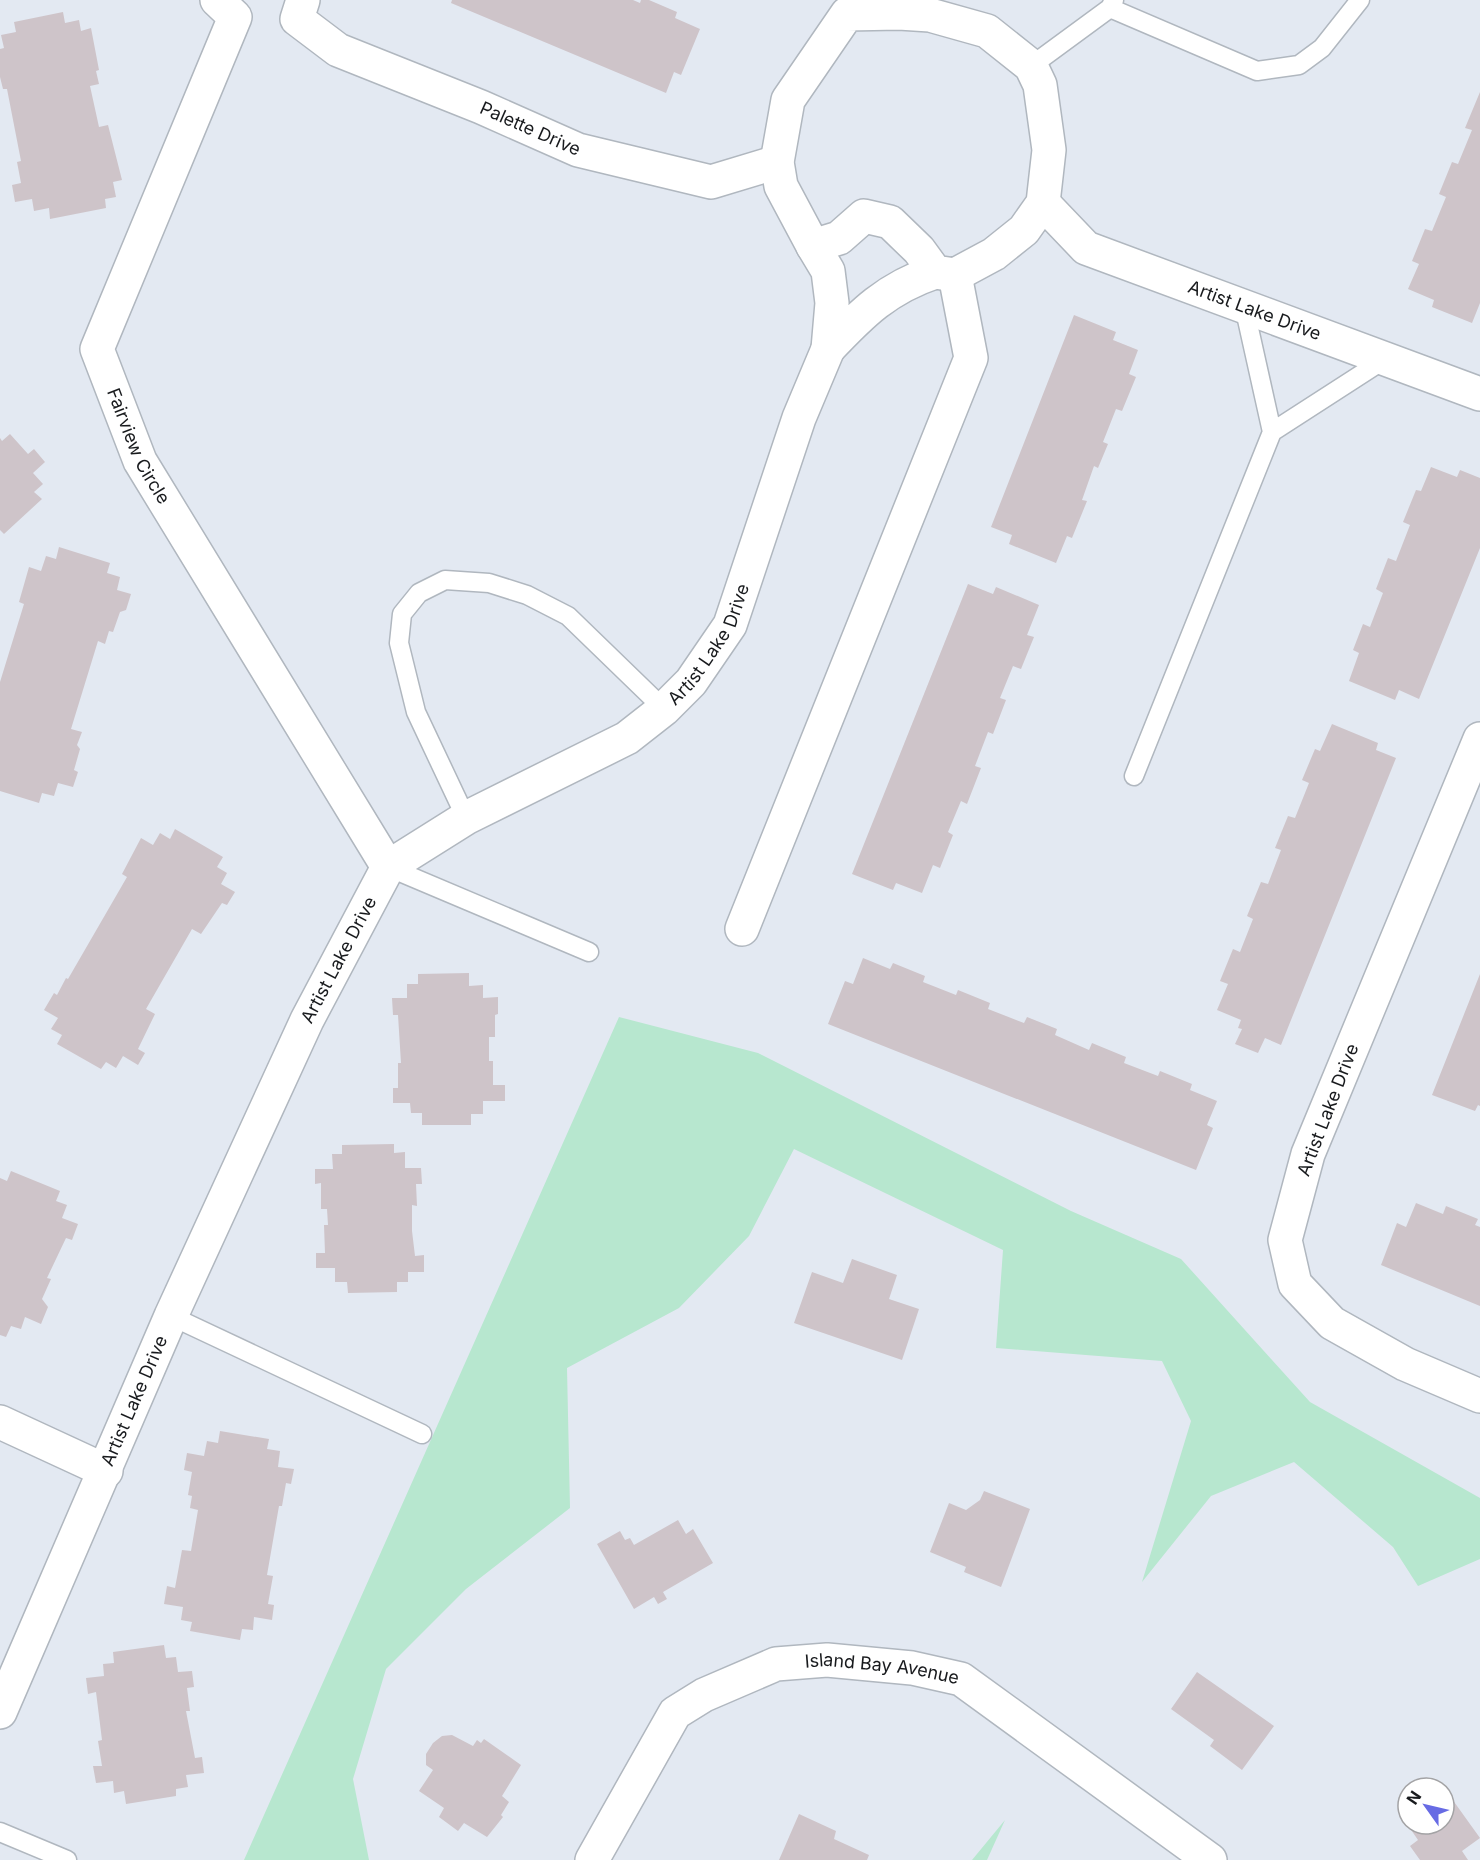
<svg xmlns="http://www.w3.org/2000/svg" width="1480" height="1860" viewBox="0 0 1480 1860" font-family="Inter,sans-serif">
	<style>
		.green { fill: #b7e7cf }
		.building { fill: #cec4c9 }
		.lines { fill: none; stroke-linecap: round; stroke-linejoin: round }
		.lane-casing { stroke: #b0b7bf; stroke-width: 21 }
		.street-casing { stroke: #b0b7bf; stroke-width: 36 }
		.lane { stroke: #fff; stroke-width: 18 }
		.street { stroke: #fff; stroke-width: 33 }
		.labels { text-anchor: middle; stroke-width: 6; stroke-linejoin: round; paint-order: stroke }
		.street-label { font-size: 18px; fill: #181a1d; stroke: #fff }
	</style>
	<rect width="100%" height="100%" fill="#e3e9f2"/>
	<!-- green -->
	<path class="green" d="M 619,1017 L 758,1053 L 1071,1211 L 1181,1259 L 1310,1402 L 1480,1498 L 1480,1559 L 1418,1586 L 1393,1547 L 1294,1462 L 1211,1496 L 1142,1582 L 1191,1421 L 1162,1361 L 996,1348 L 1003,1250 L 794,1149 L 749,1236 L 679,1308 L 567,1368 L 570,1508 L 466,1589 L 386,1669 L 353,1779 L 369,1860 L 244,1860 Z
		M 1005,1820 L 987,1860 L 972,1860 Z"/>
	<!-- building -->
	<path class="building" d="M 452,0 L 633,0 L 640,3 L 641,0 L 649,0 L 677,12 L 675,18 L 700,29 L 681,75 L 674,72 L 666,93 L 451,3 Z
		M 63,12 L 65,23 L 79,20 L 81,31 L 91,28 L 99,70 L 96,71 L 99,84 L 90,86 L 99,127 L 108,125 L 122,180 L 113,182 L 116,197 L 105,199 L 106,208 L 50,219 L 49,208 L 34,211 L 32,199 L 15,202 L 12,185 L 21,183 L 17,162 L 21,161 L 7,89 L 3,89 L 0,77 L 0,49 L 4,48 L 1,35 L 16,32 L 14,22 Z
		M 1480,92 L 1480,303 L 1472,323 L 1432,307 L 1434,300 L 1408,289 L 1419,264 L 1412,261 L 1425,229 L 1432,231 L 1446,197 L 1439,194 L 1452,162 L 1458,164 L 1472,130 L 1465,128 Z
		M 1074,315 L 1116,332 L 1113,340 L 1138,350 L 1129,374 L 1136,377 L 1122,411 L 1116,409 L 1103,442 L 1108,444 L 1098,468 L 1094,466 L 1082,500 L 1087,501 L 1072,538 L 1067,536 L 1056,563 L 1009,544 L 1012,535 L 991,527 Z
		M 10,434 L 28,454 L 34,449 L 45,462 L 33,473 L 43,484 L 34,492 L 42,499 L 4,534 L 0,530 L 0,438 L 2,441 Z
		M 1431,467 L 1457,477 L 1460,470 L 1480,478 L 1480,548 L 1419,699 L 1399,690 L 1395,700 L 1349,681 L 1359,653 L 1353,650 L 1363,624 L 1370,627 L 1383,593 L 1376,589 L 1388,558 L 1396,561 L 1410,525 L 1403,522 L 1416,490 L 1421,491 Z
		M 59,547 L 110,563 L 107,573 L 120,577 L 117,590 L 131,594 L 126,610 L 120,612 L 113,632 L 109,631 L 105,644 L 98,641 L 71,729 L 82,732 L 77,745 L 80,749 L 74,770 L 78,772 L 73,787 L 58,783 L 54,796 L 42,793 L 39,803 L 0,791 L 0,682 L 24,604 L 19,602 L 29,567 L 41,571 L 46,556 L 56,559 Z
		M 968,584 L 993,594 L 996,587 L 1039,605 L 1027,635 L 1034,637 L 1021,669 L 1013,666 L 1000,698 L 1006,700 L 993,734 L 988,732 L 975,766 L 981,768 L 967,804 L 961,801 L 948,832 L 953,835 L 940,868 L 933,865 L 922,893 L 896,883 L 893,890 L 852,874 Z
		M 1332,724 L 1378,743 L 1376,750 L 1396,758 L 1281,1045 L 1265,1038 L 1258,1053 L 1235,1044 L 1242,1029 L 1238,1028 L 1241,1020 L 1217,1010 L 1228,984 L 1220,981 L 1233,949 L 1240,952 L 1253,919 L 1247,916 L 1261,882 L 1268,884 L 1281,850 L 1275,848 L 1288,816 L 1295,818 L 1309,783 L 1302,780 L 1315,749 L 1320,751 Z
		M 175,829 L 223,857 L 217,867 L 227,873 L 221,884 L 235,892 L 227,905 L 222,903 L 201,934 L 192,929 L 146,1009 L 155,1014 L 138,1049 L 145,1053 L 138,1065 L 123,1056 L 116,1068 L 106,1062 L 101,1069 L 57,1044 L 62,1035 L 51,1029 L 58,1018 L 44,1010 L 54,993 L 57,995 L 66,978 L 68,979 L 127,877 L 122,874 L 141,838 L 153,845 L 160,833 L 170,839 Z
		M 863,958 L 890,969 L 893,963 L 925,976 L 923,982 L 956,995 L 958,990 L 990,1003 L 988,1009 L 1024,1023 L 1027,1017 L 1057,1029 L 1055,1035 L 1089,1050 L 1092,1043 L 1126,1057 L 1124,1063 L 1158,1076 L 1160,1071 L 1192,1084 L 1190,1090 L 1217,1101 L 1207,1125 L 1213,1128 L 1196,1170 L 828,1024 L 845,981 L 853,984 Z
		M 469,973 L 469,986 L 483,985 L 483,998 L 498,997 L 498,1014 L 495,1015 L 495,1037 L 489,1037 L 489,1061 L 493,1061 L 493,1085 L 505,1085 L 505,1101 L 483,1101 L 483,1114 L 471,1114 L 471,1125 L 422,1125 L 422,1113 L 411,1113 L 410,1103 L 393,1103 L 393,1088 L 398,1088 L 398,1063 L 401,1063 L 398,1015 L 393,1015 L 392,998 L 407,998 L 407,984 L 418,984 L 418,974 Z
		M 1480,974 L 1480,1106 L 1478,1105 L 1475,1111 L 1432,1095 Z
		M 394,1144 L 394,1153 L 405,1152 L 405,1168 L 421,1168 L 422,1184 L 416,1184 L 417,1206 L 412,1205 L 412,1231 L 415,1256 L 424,1255 L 424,1272 L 408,1272 L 408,1282 L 397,1282 L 397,1292 L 348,1293 L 347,1282 L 335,1282 L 335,1268 L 316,1268 L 316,1253 L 325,1253 L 324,1225 L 328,1225 L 327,1209 L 321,1209 L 321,1183 L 315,1184 L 315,1169 L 333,1169 L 332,1154 L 342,1154 L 342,1145 Z
		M 11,1171 L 60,1191 L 56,1201 L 67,1205 L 62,1218 L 78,1224 L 72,1240 L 66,1238 L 47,1278 L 51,1279 L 42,1299 L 48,1307 L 41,1324 L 25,1317 L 21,1329 L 11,1326 L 6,1337 L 0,1335 L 0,1178 L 7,1181 Z
		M 1416,1203 L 1443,1214 L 1446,1206 L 1478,1219 L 1475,1225 L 1480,1227 L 1480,1306 L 1381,1265 L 1397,1223 L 1406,1227 Z
		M 852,1259 L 897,1275 L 889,1299 L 919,1309 L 902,1360 L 794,1323 L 812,1272 L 843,1283 Z
		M 220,1431 L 269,1439 L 267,1449 L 280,1451 L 278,1467 L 294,1469 L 291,1484 L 286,1483 L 282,1506 L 279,1506 L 267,1575 L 273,1576 L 268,1604 L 274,1605 L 272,1620 L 254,1617 L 253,1630 L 242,1629 L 240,1640 L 190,1631 L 192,1622 L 181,1620 L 183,1607 L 164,1604 L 167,1586 L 175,1588 L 182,1550 L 191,1551 L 198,1510 L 190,1508 L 192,1496 L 188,1495 L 192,1472 L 184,1470 L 187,1453 L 204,1456 L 207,1441 L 218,1443 Z
		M 984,1491 L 1030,1509 L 1001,1587 L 964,1572 L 966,1567 L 930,1552 L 949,1503 L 966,1510 L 980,1500 Z
		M 678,1520 L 686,1534 L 693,1529 L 713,1563 L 663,1592 L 667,1599 L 658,1604 L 654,1597 L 634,1609 L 597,1544 L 620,1531 L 625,1540 L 630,1538 L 634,1545 Z
		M 164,1645 L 166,1658 L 176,1657 L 178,1672 L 192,1671 L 194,1687 L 187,1688 L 190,1711 L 186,1711 L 195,1758 L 202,1757 L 204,1773 L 186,1775 L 188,1787 L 176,1789 L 176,1796 L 126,1804 L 124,1791 L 114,1793 L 113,1781 L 96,1783 L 93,1766 L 102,1766 L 98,1741 L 102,1740 L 96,1692 L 88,1694 L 86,1678 L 104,1676 L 103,1664 L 114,1663 L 113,1652 Z
		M 1197,1672 L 1274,1726 L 1242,1770 L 1210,1746 L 1214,1740 L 1171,1709 Z
		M 452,1735 L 473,1746 L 477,1740 L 481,1743 L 484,1739 L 521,1765 L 502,1796 L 509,1802 L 501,1815 L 503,1817 L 487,1837 L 464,1823 L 458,1831 L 439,1817 L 444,1808 L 419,1791 L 433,1770 L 426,1765 L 426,1754 L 433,1743 L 442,1736 Z
		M 1447,1792 L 1480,1838 L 1462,1851 L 1468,1860 L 1420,1860 L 1410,1846 L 1418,1840 L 1405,1821 L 1408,1819 L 1408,1824 L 1444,1824 L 1444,1794 Z
		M 799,1814 L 836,1831 L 834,1839 L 869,1855 L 867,1860 L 779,1860 Z"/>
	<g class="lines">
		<!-- lane casing -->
		<g class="lane-casing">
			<path id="lane" d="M 1114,0 L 1110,8 L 1257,71 L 1299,65 L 1322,48 L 1360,0
				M 1031,66 L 1110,8
				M 1272,432 L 1385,359
				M 1134,776 L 1272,432 L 1244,306
				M 466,818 L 416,712 L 399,643 L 402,614 L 419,593 L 445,580 L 489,583 L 527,595 L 568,616 L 664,709
				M 388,867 L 589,952
				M 171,1316 L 422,1434
				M 0,1832 L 67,1860"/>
		</g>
		<!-- street casing -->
		<g class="street-casing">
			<g id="street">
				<path id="s1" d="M 217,0 L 235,17 L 97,349 L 140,461 L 388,867"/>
				<path id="s2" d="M 303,0 L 297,19 L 338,50 L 481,107 L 578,150 L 711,182 L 777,162"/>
				<path d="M 899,13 L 930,15 L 987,31 L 1031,66 L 1040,85 L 1049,150 L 1043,203 L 1024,230 L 994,254 L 955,275 L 935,272 L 919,250 L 890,222 L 864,216 L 839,238 L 813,246 L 781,186 L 777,162 L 788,100 L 847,14 Z"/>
				<path id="s3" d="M 1043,203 L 1086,248 L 1480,394"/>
				<path d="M 813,246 L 828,271 L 832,303 L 828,349 C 862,313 887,288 935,272"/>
				<path d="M 1480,739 L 1308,1154 L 1285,1240 L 1295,1284 L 1332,1323 L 1405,1364 L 1480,1396"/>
				<path d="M 742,929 L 971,358 L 955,275"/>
				<path d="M 0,1422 L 106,1471"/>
				<path id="s4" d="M 0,1712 L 171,1316 L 307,1020 L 388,867 L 466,818 L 627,738 L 664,709 L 691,682 L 730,625 L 799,418 L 828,349"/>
				<path id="s5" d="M 592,1860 L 675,1713 L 704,1695 L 776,1664 L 827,1660 L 912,1668 L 961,1679 L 1210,1860"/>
			</g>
		</g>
		<!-- lane -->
		<use href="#lane" class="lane"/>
		<!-- street -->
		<use href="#street" class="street"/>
	</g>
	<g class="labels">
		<!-- street labels -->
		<g class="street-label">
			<text dy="6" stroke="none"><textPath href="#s2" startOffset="279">Palette Drive</textPath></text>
			<text dy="6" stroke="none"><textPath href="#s3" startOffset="242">Artist Lake Drive</textPath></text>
			<text dy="6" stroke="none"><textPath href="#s1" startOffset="490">Fairview Circle</textPath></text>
			<text dy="6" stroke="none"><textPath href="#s4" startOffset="1329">Artist Lake Drive</textPath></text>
			<text dy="6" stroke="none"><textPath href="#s4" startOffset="825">Artist Lake Drive</textPath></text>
			<text transform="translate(1328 1110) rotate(-69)" y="6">Artist Lake Drive</text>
			<text dy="6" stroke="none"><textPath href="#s4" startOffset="339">Artist Lake Drive</textPath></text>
			<text dy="6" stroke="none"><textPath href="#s5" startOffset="388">Island Bay Avenue</textPath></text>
		</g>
	</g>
	<!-- north arrow -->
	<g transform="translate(1426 1806) rotate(304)"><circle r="28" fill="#ffffff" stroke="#a3a3a5" stroke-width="1.5"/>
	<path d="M0-4.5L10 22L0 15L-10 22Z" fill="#676be4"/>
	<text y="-9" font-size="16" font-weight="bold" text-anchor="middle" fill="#181a1d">N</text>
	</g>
</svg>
